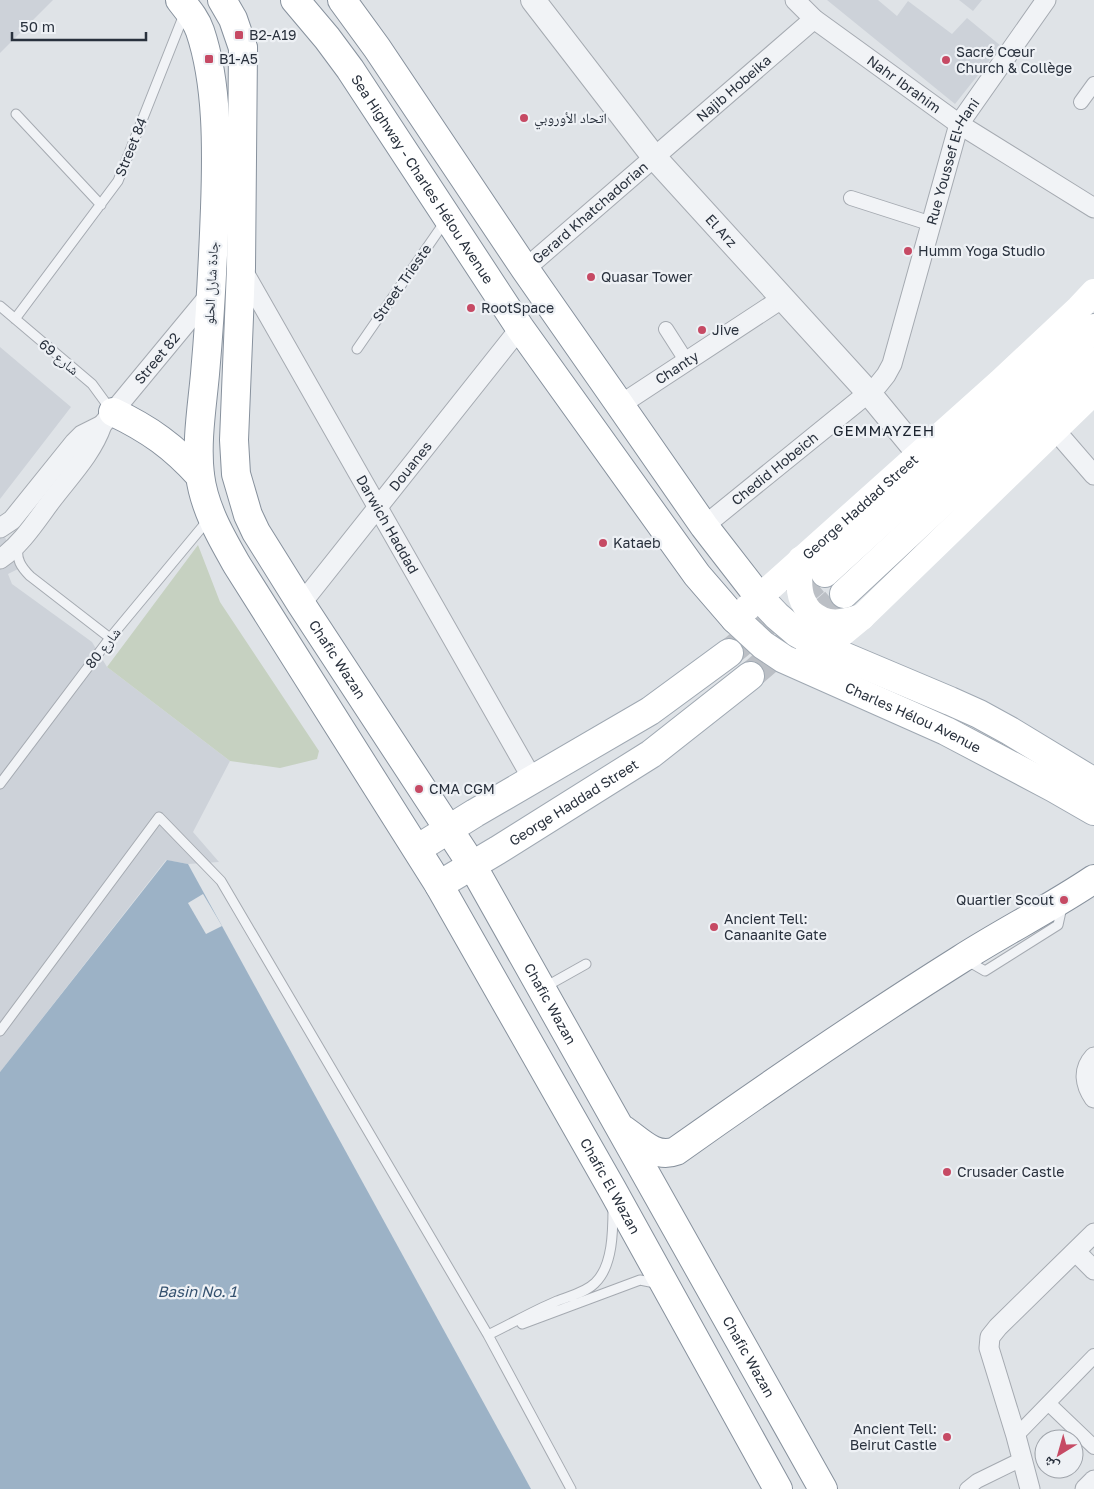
<svg xmlns="http://www.w3.org/2000/svg" width="1094" height="1489" viewBox="0 0 1094 1489" font-family="'Golos Text','Noto Naskh Arabic',sans-serif">
	<style>
		.built { fill: #cdd2d9 }
		.green { fill: #c6d1c1 }
		.water { fill: #9cb2c6 }
		.pier { fill: #dfe3e7 }
		.lines { fill: none; stroke-linecap: round; stroke-linejoin: round }
		.primary-tunnel { stroke: #bbbfc5; stroke-width: 28; stroke-dasharray: 28 14; stroke-linecap: butt }
		.service-casing { stroke: #a5aab1; stroke-width: 11 }
		.pedestrian-casing { stroke: #a5aab1; stroke-width: 16 }
		.minor-casing { stroke: #a5aab1; stroke-width: 21 }
		.tertiary-casing { stroke: #a5aab1; stroke-width: 26 }
		.primary-casing { stroke: #9fa8b2; stroke-width: 30 }
		.trunk-casing { stroke: #87919d; stroke-width: 30 }
		.motorway-casing { stroke: #87919d; stroke-width: 30 }
		.service { stroke: #f1f3f6; stroke-width: 9 }
		.pedestrian { stroke: #f1f3f6; stroke-width: 14 }
		.minor { stroke: #f1f3f6; stroke-width: 19 }
		.tertiary { stroke: #f1f3f6; stroke-width: 24 }
		.secondary { stroke: #fff; stroke-width: 26 }
		.primary { stroke: #fff; stroke-width: 28 }
		.trunk { stroke: #fff; stroke-width: 28 }
		.motorway { stroke: #fff; stroke-width: 28 }
		.poi-dot { fill: #c64a64; stroke: #eef1f5; stroke-width: 2 }
		.labels { text-anchor: middle; stroke-width: 4.5; stroke-linejoin: round; paint-order: stroke }
		.poi-label { font-size: 14px; fill: #29313d; stroke: #eef1f5; text-anchor: start }
		.street-label { font-size: 14px; fill: #29313d; stroke: #eef1f5 }
		.neighbourhood-label { font-size: 15px; letter-spacing: 1px; fill: #1b232e; stroke: #eef1f5 }
		.water-label { font-size: 15px; font-style: italic; fill: #35526f; stroke: #eef1f5 }
	</style>
	<rect width="100%" height="100%" fill="#dfe3e7"/>
	<!-- built -->
	<path class="built" d="M 0,0 L 53,0 L 0,53 Z
		M 827,0 L 878,0 L 897,16 L 908,1 L 952,34 L 967,18 L 1001,46 L 955,104 Z
		M 959,0 L 982,0 L 973,11 Z
		M 0,347 L 71,407 L 0,499 Z
		M 0,525 L 18,569 L 8,574 L 12,584 L 92,642 L 107,667 L 230,761 L 193,832 L 219,862 L 188,864 L 166,860 L 0,1072 Z"/>
	<!-- green -->
	<path class="green" d="M 198,545 L 220,602 L 319,751 L 317,759 L 280,768 L 230,761 L 107,667 Z"/>
	<!-- water -->
	<path class="water" d="M 167,860 L 188,864 L 531,1489 L 0,1489 L 0,1072 Z"/>
	<!-- pier -->
	<path class="pier" d="M 203,894 L 222,926 L 206,934 L 188,903 Z"/>
	<g class="lines">
		<!-- primary-tunnel -->
		<path class="primary-tunnel" d="M 729,653 L 825,573
			M 750,676 L 844,594"/>
		<!-- service casing -->
		<g class="service-casing">
			<path id="service" d="M 16,114 L 101,205
				M 0,306 L 92,384 L 111,410
				M 15,319 L 118,181 L 185,12
				M 357,349 L 446,220
				M 18,547 C 16,559 21,567 30,576 L 110,638
				M 0,784 L 110,638 L 208,520
				M 966,960 L 985,971 L 1058,925 L 1062,907
				M 545,987 L 586,964
				M 0,1031 L 159,817 L 221,881 L 488,1335 L 571,1489
				M 522,1324 L 640,1280 L 655,1283 L 657,1285
				M 488,1335 C 511,1324 533,1311 557,1301 C 569,1296 585,1293 595,1283 C 613,1266 613,1230 613,1207"/>
		</g>
		<!-- pedestrian casing -->
		<g class="pedestrian-casing">
			<path id="pedestrian" d="M 1081,102 L 1094,84
				M 851,198 L 932,224
				M 666,329 L 682,354 L 687,360
				M 1048,1403 L 1094,1447
				M 1016,1436 L 1094,1356
				M 967,1489 L 977,1481 L 1022,1459"/>
		</g>
		<!-- minor casing -->
		<g class="minor-casing">
			<g id="minor">
				<path id="s1" d="M 795,0 L 814,19 L 959,124 L 1094,208"/>
				<path id="s2" d="M 242,269 L 533,780"/>
				<path id="s3" d="M 525,269 L 814,19"/>
				<path id="s4" d="M 620,405 L 783,298"/>
				<path d="M 1055,430 L 1094,475"/>
				<path id="s5" d="M 704,526 L 878,385 L 886,375 L 892,364 L 959,124 L 1046,0"/>
				<path d="M 0,528 L 12,520 L 74,443 L 82,435 L 102,425"/>
				<path id="s6" d="M 0,559 C 21,545 36,521 51,501 C 69,477 92,454 102,425 L 212,292"/>
				<path id="s7" d="M 301,604 L 520,328"/>
				<path d="M 1094,1057 C 1082,1070 1085,1085 1094,1098"/>
				<path d="M 1076,1252 L 1094,1270"/>
				<path d="M 1030,1489 L 1016,1436 L 989,1348 L 990,1337 L 998,1327 L 1094,1233"/>
				<path d="M 1085,1489 L 1094,1480"/>
			</g>
		</g>
		<!-- tertiary casing -->
		<g class="tertiary-casing">
			<g id="tertiary">
				<path id="s8" d="M 533,0 L 654,157 L 868,392 L 919,454"/>
			</g>
		</g>
		<!-- primary casing -->
		<g class="primary-casing">
			<g id="primary">
				<path d="M 825,573 L 1094,328"/>
				<path d="M 844,594 L 1094,361"/>
				<path d="M 759,597 L 777,616 L 797,633 L 822,647 L 950,701 L 979,714 L 1010,731 L 1094,782"/>
				<path id="s10" d="M 735,619 L 763,645 L 784,659 L 946,731 L 1054,788 L 1094,811"/>
				<path d="M 417,849 L 475,813 L 650,711 L 729,653"/>
				<path id="s11" d="M 439,885 L 498,850 L 651,754 L 750,676"/>
			</g>
		</g>
		<!-- trunk casing -->
		<g class="trunk-casing">
			<g id="trunk">
				<path id="s12" d="M 180,0 C 188,10 196,19 200,31 C 218,84 217,152 215,208 C 213,263 210,318 205,374 C 202,407 196,442 200,475 C 204,508 221,537 237,565 L 439,885 L 612,1189 L 778,1489"/>
				<path id="s13" d="M 243,48 L 241,268 L 234,440 L 236,474 L 248,515 L 256,532 L 301,604 L 472,865 L 823,1489"/>
				<path d="M 113,412 C 149,429 174,447 200,476"/>
				<path d="M 624,1130 C 640,1141 655,1159 676,1151 C 769,1085 864,1020 961,959 C 1005,931 1051,908 1094,879"/>
			</g>
		</g>
		<!-- motorway casing -->
		<g class="motorway-casing">
			<g id="motorway">
				<path d="M 222,0 L 233,19 L 243,48"/>
				<path id="s14" d="M 295,0 L 327,38 L 350,69 L 520,328 L 697,575 L 735,619"/>
				<path d="M 342,0 L 377,48 L 525,269 L 620,405 L 704,526 L 759,597"/>
			</g>
		</g>
		<!-- service -->
		<use href="#service" class="service"/>
		<!-- pedestrian -->
		<use href="#pedestrian" class="pedestrian"/>
		<!-- minor -->
		<use href="#minor" class="minor"/>
		<!-- tertiary -->
		<use href="#tertiary" class="tertiary"/>
		<!-- secondary -->
		<g class="secondary">
			<path d="M 801,559 C 800,569 798,581 800,591 C 801,599 805,606 810,612 C 826,627 843,623 862,617"/>
			<path id="s9" d="M 735,619 L 1000,382 L 1079,308 L 1094,292"/>
			<path d="M 806,657 L 839,636 L 862,617 L 1094,392"/>
		</g>
		<!-- primary -->
		<use href="#primary" class="primary"/>
		<!-- trunk -->
		<use href="#trunk" class="trunk"/>
		<!-- motorway -->
		<use href="#motorway" class="motorway"/>
	</g>
	<!-- markers -->
	<g class="poi-dot">
		<rect x="234" y="30" width="10" height="10" rx="2.5"/>
		<rect x="204" y="54" width="10" height="10" rx="2.5"/>
		<circle cx="946" cy="60" r="5"/>
		<circle cx="524" cy="118" r="5"/>
		<circle cx="908" cy="251" r="5"/>
		<circle cx="591" cy="277" r="5"/>
		<circle cx="471" cy="308" r="5"/>
		<circle cx="702" cy="330" r="5"/>
		<circle cx="603" cy="543" r="5"/>
		<circle cx="419" cy="789" r="5"/>
		<circle cx="1064" cy="900" r="5"/>
		<circle cx="714" cy="927" r="5"/>
		<circle cx="947" cy="1172" r="5"/>
		<circle cx="947" cy="1437" r="5"/>
	</g>
	<g class="labels">
		<!-- poi labels -->
		<g class="poi-label">
			<text x="249" y="40">B2-A19</text>
			<text x="956" y="57">Sacré Cœur<tspan x="956" dy="16">Church &amp; Collège</tspan></text>
			<text x="219" y="64">B1-A5</text>
			<text x="534" y="123">اتحاد الأوروبي</text>
			<text x="918" y="256">Humm Yoga Studio</text>
			<text x="601" y="282">Quasar Tower</text>
			<text x="481" y="313">RootSpace</text>
			<text x="712" y="335">Jive</text>
			<text x="613" y="548">Kataeb</text>
			<text x="429" y="794">CMA CGM</text>
			<text x="1054" y="905" text-anchor="end">Quartier Scout</text>
			<text x="724" y="924">Ancient Tell:<tspan x="724" dy="16">Canaanite Gate</tspan></text>
			<text x="957" y="1177">Crusader Castle</text>
			<text x="937" y="1434" text-anchor="end">Ancient Tell:<tspan x="937" dy="16">Beirut Castle</tspan></text>
		</g>
		<!-- street labels -->
		<g class="street-label">
			<text dy="5" stroke="none"><textPath href="#s1" startOffset="138">Nahr Ibrahim</textPath></text>
			<text dy="5" stroke="none"><textPath href="#s3" startOffset="276">Najib Hobeika</textPath></text>
			<text transform="translate(131 147) rotate(-68)" y="5">Street 84</text>
			<text dy="5" stroke="none"><textPath href="#s5" startOffset="461">Rue Youssef El-Hani</textPath></text>
			<text dy="5" stroke="none"><textPath href="#s14" startOffset="220">Sea Highway - Charles Hélou Avenue</textPath></text>
			<text dy="5" stroke="none"><textPath href="#s3" startOffset="86">Gerard Khatchadorian</textPath></text>
			<text dy="5" stroke="none"><textPath href="#s8" startOffset="298">El Arz</textPath></text>
			<text transform="translate(211 283) rotate(-87)" y="5">جادة شارل الحلو</text>
			<text transform="translate(402 283) rotate(-55)" y="5">Street Trieste</text>
			<text transform="translate(59 357) rotate(40)" y="5">شارع 69</text>
			<text dy="5" stroke="none"><textPath href="#s6" startOffset="256">Street 82</textPath></text>
			<text dy="5" stroke="none"><textPath href="#s4" startOffset="68">Chanty</textPath></text>
			<text dy="5" stroke="none"><textPath href="#s7" startOffset="176">Douanes</textPath></text>
			<text dy="5" stroke="none"><textPath href="#s5" startOffset="91">Chedid Hobeich</textPath></text>
			<text dy="5" stroke="none"><textPath href="#s9" startOffset="168">George Haddad Street</textPath></text>
			<text dy="5" stroke="none"><textPath href="#s2" startOffset="294">Darwich Haddad</textPath></text>
			<text transform="translate(103 648) rotate(-52)" y="5">شارع 80</text>
			<text dy="5" stroke="none"><textPath href="#s13" startOffset="639">Chafic Wazan</textPath></text>
			<text dy="5" stroke="none"><textPath href="#s10" startOffset="205">Charles Hélou Avenue</textPath></text>
			<text dy="5" stroke="none"><textPath href="#s11" startOffset="158">George Haddad Street</textPath></text>
			<text dy="5" stroke="none"><textPath href="#s13" startOffset="1044">Chafic Wazan</textPath></text>
			<text dy="5" stroke="none"><textPath href="#s12" startOffset="1306">Chafic El Wazan</textPath></text>
			<text dy="5" stroke="none"><textPath href="#s13" startOffset="1449">Chafic Wazan</textPath></text>
		</g>
		<!-- neighbourhood labels -->
		<g class="neighbourhood-label">
			<text x="884" y="436">GEMMAYZEH</text>
		</g>
		<!-- water labels -->
		<g class="water-label">
			<text x="197" y="1297">Basin No. 1</text>
		</g>
	</g>
	<!-- north arrow -->
	<g transform="translate(1059 1454) rotate(217)"><circle r="24" fill="#eef1f5" stroke="#9fa4ab"/>
	<path d="M0-4L9 19L0 12L-9 19Z" fill="#c64a64"/>
	<text y="-8" font-size="14" font-weight="bold" text-anchor="middle" fill="#29313d">ش</text>
	</g>
	<!-- scale -->
	<path d="M12 32v8h134v-8" fill="none" stroke="#29313d" stroke-width="2.5"/>
	<text x="20" y="32" font-size="15" fill="#29313d" stroke="#eef1f5" stroke-width="4" paint-order="stroke">50 m</text>
</svg>
